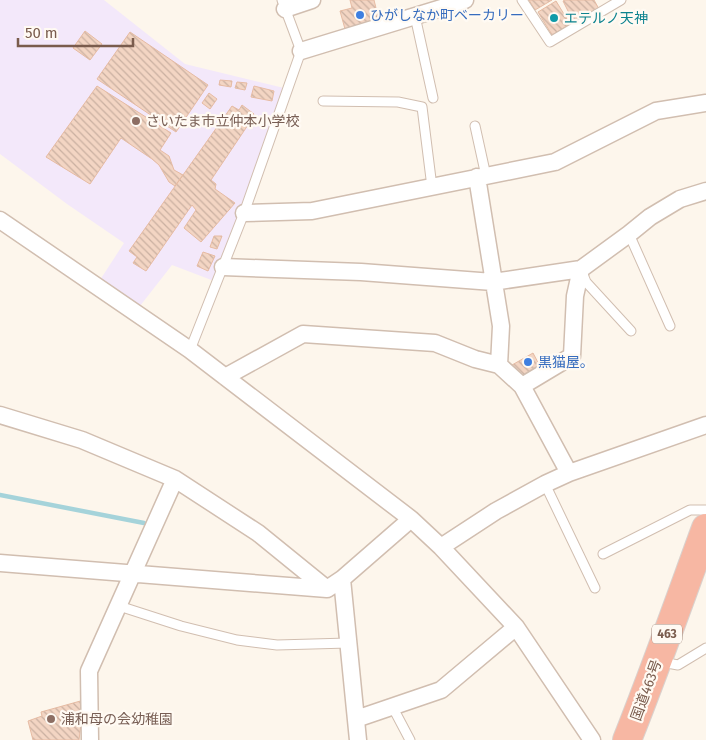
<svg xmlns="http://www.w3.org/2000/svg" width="706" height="740" viewBox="0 0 706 740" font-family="'Fira Sans','Noto Sans JP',sans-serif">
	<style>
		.education { fill: #f3e8fa }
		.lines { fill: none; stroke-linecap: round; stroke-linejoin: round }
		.stream { stroke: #a5d3da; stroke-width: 4.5 }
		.building { fill: url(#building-back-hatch); stroke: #e6bba3 }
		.lane-casing { stroke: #d1beb0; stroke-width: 11 }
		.street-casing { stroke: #d1beb0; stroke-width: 19 }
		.highway-casing { stroke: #dad1cd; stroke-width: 30 }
		.lane { stroke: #fff; stroke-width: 9 }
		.street { stroke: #fff; stroke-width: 16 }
		.highway { stroke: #f7b7a3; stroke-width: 28 }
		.shop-dot { fill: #3f7fe0; stroke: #fffaf3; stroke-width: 2 }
		.culture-dot { fill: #0f9aa8; stroke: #fffaf3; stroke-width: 2 }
		.education-dot { fill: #8d6e63; stroke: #fffaf3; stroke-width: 2 }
		.labels { text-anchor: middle; stroke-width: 4.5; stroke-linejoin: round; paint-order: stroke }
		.shield { fill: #fffaf3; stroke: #a28b7f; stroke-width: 1 }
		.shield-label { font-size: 12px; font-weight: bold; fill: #7a5c4d }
		.shop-label { font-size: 14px; fill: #366cbe; stroke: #fffaf3; text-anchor: start }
		.culture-label { font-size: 14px; fill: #0d838f; stroke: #fffaf3; text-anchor: start }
		.education-label { font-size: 14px; fill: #785e54; stroke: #fffaf3; text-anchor: start }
		.street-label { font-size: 14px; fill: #7a5c4d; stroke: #fffaf3 }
	</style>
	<defs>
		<pattern id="building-back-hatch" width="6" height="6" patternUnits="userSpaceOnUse" patternTransform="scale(1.25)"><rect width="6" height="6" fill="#f3d5c3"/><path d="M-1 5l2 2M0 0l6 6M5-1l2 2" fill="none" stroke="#cab0a1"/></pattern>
	</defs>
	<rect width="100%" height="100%" fill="#fdf6ec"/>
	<!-- education -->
	<path class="education" d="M 0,0 L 104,0 L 185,64 L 284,88 L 214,281 L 172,265 L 140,306 L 100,280 L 124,243 L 67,204 L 0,154 Z"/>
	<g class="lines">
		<!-- stream -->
		<path class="stream" d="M 0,495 L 144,523"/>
	</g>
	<!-- building -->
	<path class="building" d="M 350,0 L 374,0 L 379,20 L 345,29 L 340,11 L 352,8 Z
		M 529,0 L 552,0 L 535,10 Z
		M 565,0 L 594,0 L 599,9 L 573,21 L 563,1 Z
		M 556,1 L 570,24 L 552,35 L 538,12 Z
		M 85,31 L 102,44 L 90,60 L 73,48 Z
		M 130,32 L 208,85 L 176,132 L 97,79 Z
		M 220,80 L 232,81 L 231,87 L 219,85 Z
		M 237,82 L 247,83 L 245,90 L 235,88 Z
		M 97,86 L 171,133 L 160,150 L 169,156 L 174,170 L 183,175 L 175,186 L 169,182 L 159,165 L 152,159 L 121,138 L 90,184 L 46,157 Z
		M 254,86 L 274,91 L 272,101 L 251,97 Z
		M 209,93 L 217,99 L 210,109 L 202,103 Z
		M 242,105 L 254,114 L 251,118 L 252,119 L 211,180 L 216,184 L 215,189 L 235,203 L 201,242 L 184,228 L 196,210 L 192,205 L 146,271 L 133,263 L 137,257 L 129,251 L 232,106 L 239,110 Z
		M 264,115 L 269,119 L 265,125 L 260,121 Z
		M 214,236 L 222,236 L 217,249 L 210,247 Z
		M 203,252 L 215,256 L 208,271 L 197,266 Z
		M 533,353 L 541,368 L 521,379 L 512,365 Z
		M 84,700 L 79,740 L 33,740 L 28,721 L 42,716 L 41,712 Z"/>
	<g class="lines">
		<!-- lane casing -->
		<g class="lane-casing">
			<path id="lane" d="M 522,0 L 550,42 L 621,0
				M 415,16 L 433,98
				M 323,101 L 398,102 L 422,107 L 432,187
				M 475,126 L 486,176
				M 629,234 L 670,326
				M 582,272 L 586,282 L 631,331
				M 190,350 L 244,213 L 301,51 L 282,0
				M 545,484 L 595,588
				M 603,554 L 690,510 L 706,510
				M 119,606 L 181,626 L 237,640 L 277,645 L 348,643
				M 662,662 L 678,665 L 706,648
				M 392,706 L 410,740"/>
		</g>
		<!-- street casing -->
		<g class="street-casing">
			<path id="street" d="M 285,9 L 312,0
				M 301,51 L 448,6 L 465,0
				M 477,177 L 501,326 L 499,365
				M 244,213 L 312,211 L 555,162 L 656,111 L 706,103
				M 0,220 L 190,350 L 411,519 L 441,547 L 516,627 L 592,740
				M 223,267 L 361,272 L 493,282 L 581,269 L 629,234 L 650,217 L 680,199 L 706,191
				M 225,377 L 303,334 L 435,343 L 475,359 L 499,365 L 522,386 L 569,473
				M 522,386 L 572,356 L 575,296 L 581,269
				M 0,415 L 82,440 L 175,479 L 258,533 L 327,589
				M 441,547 L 496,511 L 545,484 L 569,473 L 706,425
				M 0,563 L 327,589 L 342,579 L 411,519
				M 342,579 L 358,740
				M 356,719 L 441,690 L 516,627
				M 90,740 L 89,671 L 175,479"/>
		</g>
		<!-- highway casing -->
		<g class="highway-casing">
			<path id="highway" d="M 627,740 C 655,670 680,599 706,528"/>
		</g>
		<!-- lane -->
		<use href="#lane" class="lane"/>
		<!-- street -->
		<use href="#street" class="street"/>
		<!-- highway -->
		<use href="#highway" class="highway"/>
	</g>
	<!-- markers -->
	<g class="shop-dot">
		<circle cx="360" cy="15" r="5"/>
		<circle cx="528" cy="362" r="5"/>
	</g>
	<circle class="culture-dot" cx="554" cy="18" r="5"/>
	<g class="education-dot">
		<circle cx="136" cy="121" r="5"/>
		<circle cx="51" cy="719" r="5"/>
	</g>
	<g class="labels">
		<!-- shield labels -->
		<rect class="shield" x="652" y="624.5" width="30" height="19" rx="4"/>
		<g class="shield-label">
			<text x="667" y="638">463</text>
		</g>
		<!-- shop labels -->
		<g class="shop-label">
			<text x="370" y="20">ひがしなか町ベーカリー</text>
			<text x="538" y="367">黒猫屋。</text>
		</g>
		<!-- culture labels -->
		<g class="culture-label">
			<text x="564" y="23">エテルノ天神</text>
		</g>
		<!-- education labels -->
		<g class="education-label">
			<text x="146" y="126">さいたま市立仲本小学校</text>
			<text x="61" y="724">浦和母の会幼稚園</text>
		</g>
		<!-- street labels -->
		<g class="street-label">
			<text transform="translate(646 690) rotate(-70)" y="5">国道463号</text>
		</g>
	</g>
	<!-- scale -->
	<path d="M18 38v8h115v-8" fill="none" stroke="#7a5c4d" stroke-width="2.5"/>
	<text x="25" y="38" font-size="15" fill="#7a5c4d" stroke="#fffaf3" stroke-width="4" paint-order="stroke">50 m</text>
</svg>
